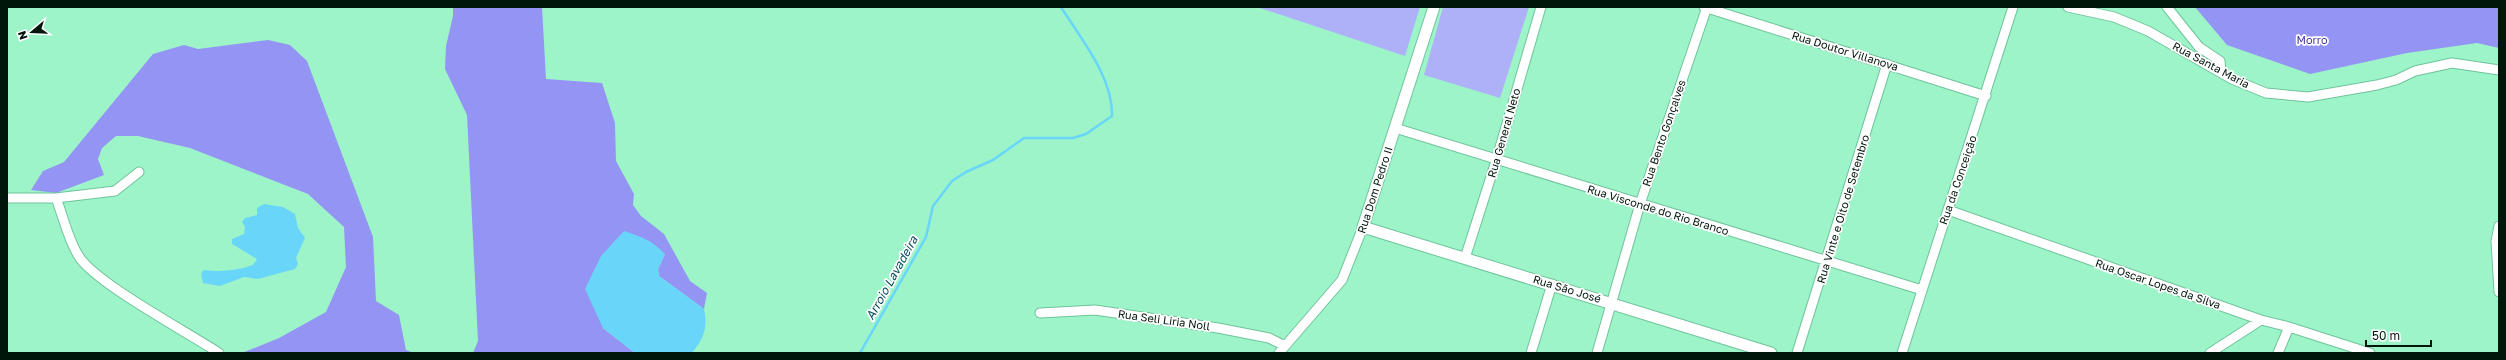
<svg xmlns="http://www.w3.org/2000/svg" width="2506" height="360" viewBox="0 0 2506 360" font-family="'Golos Text',sans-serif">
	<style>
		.green { fill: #aeb1f7 }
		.forest { fill: #9394f4 }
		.water { fill: #69d6f9 }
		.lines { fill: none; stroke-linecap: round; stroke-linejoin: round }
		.stream { stroke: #69d6f9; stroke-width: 2.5 }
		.minor-casing { stroke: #6fc49b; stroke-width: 11 }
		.major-casing { stroke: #6fc49b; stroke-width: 13 }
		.minor { stroke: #fff; stroke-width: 9 }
		.major { stroke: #fff; stroke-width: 11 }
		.labels { text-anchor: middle; stroke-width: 3.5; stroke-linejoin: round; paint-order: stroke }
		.park-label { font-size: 11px; fill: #4437a5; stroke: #fff }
		.street-label { font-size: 11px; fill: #00160b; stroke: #fff }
		.water-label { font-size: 12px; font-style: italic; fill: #04495b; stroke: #fff }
	</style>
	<rect width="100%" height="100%" fill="#9ef4c9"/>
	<!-- green -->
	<path class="green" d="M 1257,7 L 1420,7 L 1405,56 Z
		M 1443,7 L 1529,7 L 1500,98 L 1424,75 Z"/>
	<!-- forest -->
	<path class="forest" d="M 453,7 L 542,7 L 546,79 L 602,83 L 615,123 L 616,161 L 634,194 L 633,205 L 641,216 L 664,234 L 690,281 L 707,293 L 704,309 L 659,276 L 658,269 L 665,254 L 603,328 L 635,353 L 473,353 L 478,341 L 467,115 L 445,69 L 446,46 L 453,16 Z
		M 2195,7 L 2499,7 L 2499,48 L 2477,43 L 2407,53 L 2310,74 L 2227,45 Z
		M 268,40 L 290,45 L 307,61 L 373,237 L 376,301 L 399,315 L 406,350 L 414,353 L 242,353 L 279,338 L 326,312 L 346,267 L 344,227 L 308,194 L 190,148 L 138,136 L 116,136 L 102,148 L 98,159 L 104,175 L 56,193 L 31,190 L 43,171 L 64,162 L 153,54 L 184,45 L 198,49 Z"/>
	<!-- water -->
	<path class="water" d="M 264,204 L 283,207 L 295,214 L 298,228 L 305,238 L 296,258 L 298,264 L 295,269 L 258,279 L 244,277 L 220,286 L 203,283 L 201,275 L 203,270 C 220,272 236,271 253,265 L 257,259 L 232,244 L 232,239 L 244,234 L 245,227 L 242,222 L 245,218 L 257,215 L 257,208 Z
		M 624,231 C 640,236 653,241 665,254 L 658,269 L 659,276 L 704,309 C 708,328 704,338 692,353 L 635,353 L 603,328 L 585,289 L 601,256 Z"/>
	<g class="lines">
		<!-- stream -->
		<path class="stream" d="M 860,353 L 926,237 L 933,206 L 952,181 L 966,172 L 993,160 L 1024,138 L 1073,138 L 1086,134 L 1112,116 C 1113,77 1081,39 1061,7"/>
		<!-- minor casing -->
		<g class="minor-casing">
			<path id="minor" d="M 1704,7 L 1986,96
				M 2068,7 L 2114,17 L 2148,31 L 2232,79 L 2266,93 L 2308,97 L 2377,85 L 2396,80 L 2415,71 L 2452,63 L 2499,70
				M 2167,7 L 2199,47 L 2220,61 L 2221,71
				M 1395,128 L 1922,290
				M 7,198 L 56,198 C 63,216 68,239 78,255 C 93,282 189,333 219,353
				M 56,198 L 115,191 L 139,172
				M 1948,210 L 2261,320 L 2289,327 L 2370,353
				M 2499,226 L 2496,241 L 2499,292
				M 1465,258 L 1496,161 L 1541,7
				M 1040,313 L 1095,310 L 1218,328 L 1269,338 L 1285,346
				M 1279,353 L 1342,280 L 1363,227
				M 1531,353 L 1552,284
				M 1597,353 L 1640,204 L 1707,7
				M 1797,353 L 1887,64
				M 1902,353 L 2013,7
				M 2210,353 L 2261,320
				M 2278,353 L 2289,327"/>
		</g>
		<!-- major casing -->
		<g class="major-casing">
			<path id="major" d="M 1434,7 L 1363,227 L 1771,353"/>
		</g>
		<!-- minor -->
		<use href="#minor" class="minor"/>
		<!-- major -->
		<use href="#major" class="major"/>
	</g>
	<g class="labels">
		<!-- park labels -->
		<g class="park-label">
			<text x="2312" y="44">Morro</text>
		</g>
		<!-- street labels -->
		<g class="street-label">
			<text transform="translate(1845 51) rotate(17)" y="4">Rua Doutor Villanova</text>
			<text transform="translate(2211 65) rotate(28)" y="4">Rua Santa Maria</text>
			<text transform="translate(1504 133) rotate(-74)" y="4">Rua General Neto</text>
			<text transform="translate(1664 133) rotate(-71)" y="4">Rua Bento Gonçalves</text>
			<text transform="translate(1958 180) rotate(-71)" y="4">Rua da Conceição</text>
			<text transform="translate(1375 190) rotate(-72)" y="4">Rua Dom Pedro II</text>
			<text transform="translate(1843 209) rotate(-73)" y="4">Rua Vinte e Oito de Setembro</text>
			<text transform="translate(1658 210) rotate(17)" y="4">Rua Visconde do Rio Branco</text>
			<text transform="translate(2158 284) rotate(19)" y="4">Rua Oscar Lopes da Silva</text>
			<text transform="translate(1567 289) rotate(17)" y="4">Rua São José</text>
			<text transform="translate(1164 320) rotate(8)" y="4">Rua Seli Liria Noll</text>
		</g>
		<!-- water labels -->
		<g class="water-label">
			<text transform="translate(892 278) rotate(-61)" y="4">Arroio Lavadeira</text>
		</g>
	</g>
	<!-- border -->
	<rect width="2506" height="360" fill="none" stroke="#00160b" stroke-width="16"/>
	<!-- north arrow -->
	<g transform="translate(32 32) rotate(251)" stroke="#ffffff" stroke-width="3" paint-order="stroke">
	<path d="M0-3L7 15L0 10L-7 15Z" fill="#00160b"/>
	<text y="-6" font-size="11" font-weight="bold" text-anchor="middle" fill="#00160b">N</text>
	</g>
	<!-- scale -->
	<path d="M2366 340v6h65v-6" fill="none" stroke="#00160b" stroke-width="2"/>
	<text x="2372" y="340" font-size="12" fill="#00160b" stroke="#ffffff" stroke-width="3" paint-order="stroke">50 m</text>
</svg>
